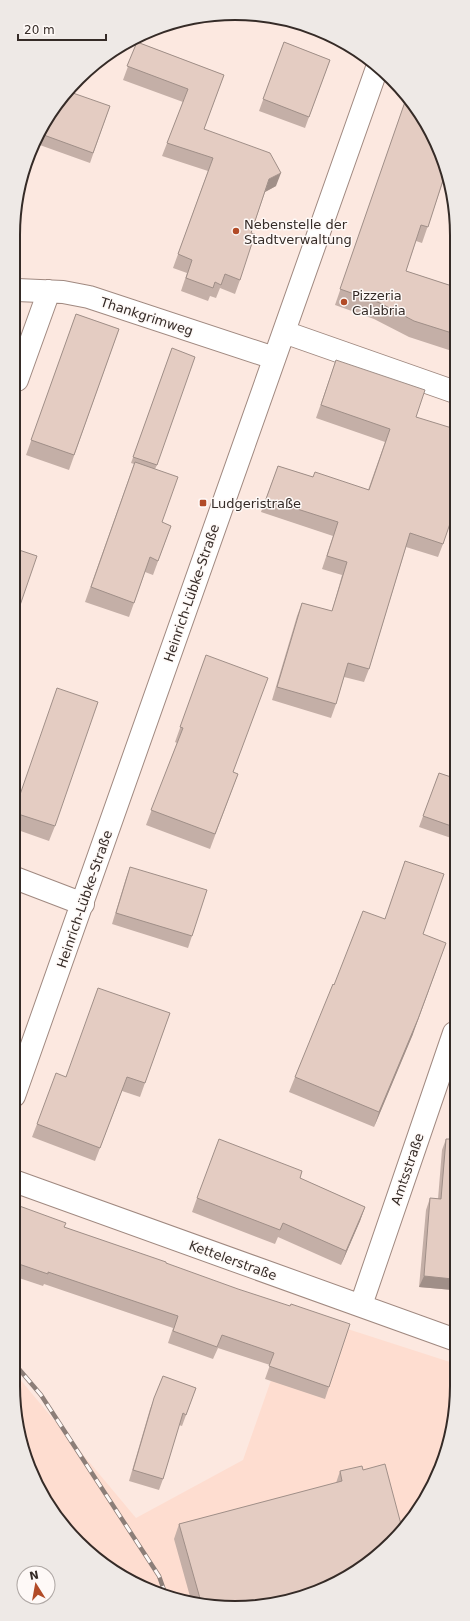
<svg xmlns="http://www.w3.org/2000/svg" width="470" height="1621" viewBox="0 0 470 1621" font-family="'DejaVu Sans',sans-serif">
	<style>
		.built { fill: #feddd0 }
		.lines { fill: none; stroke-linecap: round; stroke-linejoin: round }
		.minor-casing { stroke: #a08980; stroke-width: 24 }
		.minor { stroke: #fff; stroke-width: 22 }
		.rail-casing { stroke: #8c7e78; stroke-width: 4.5 }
		.rail { stroke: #fef9f7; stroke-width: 3; stroke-dasharray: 9; stroke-linecap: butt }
		.wall { fill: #c4afa7 }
		.shaded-wall { fill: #a08f88 }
		.building { fill: #e4ccc2; stroke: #a08f88 }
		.poi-dot { fill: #b24b27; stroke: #fef9f7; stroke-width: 1.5 }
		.labels { text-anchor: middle; stroke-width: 3; stroke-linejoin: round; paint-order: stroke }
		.poi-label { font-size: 13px; fill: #352b27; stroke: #fef9f7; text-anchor: start }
		.street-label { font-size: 13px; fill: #352b27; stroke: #fef9f7 }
		.rim { fill: none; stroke: #352b27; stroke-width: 2 }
	</style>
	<rect width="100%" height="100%" fill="#fce8e0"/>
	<!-- built -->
	<path class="built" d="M 295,1312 L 453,1363 L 453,1414 L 420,1509 L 370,1562 L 220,1608 L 137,1585 L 68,1533 L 30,1471 L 13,1386 L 13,1371 L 136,1518 L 243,1460 Z"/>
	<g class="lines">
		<!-- minor casing -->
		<g class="minor-casing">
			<path id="minor" d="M 17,290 L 63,292 L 89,297 L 274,358
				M 284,332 L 455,392
				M 17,380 L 49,291
				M 15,878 L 83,904
				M 14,1096 L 377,68
				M 14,1181 L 453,1339
				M 361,1305 L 454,1033"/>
		</g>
		<!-- minor -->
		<use href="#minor" class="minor"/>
		<!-- rail casing -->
		<g class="rail-casing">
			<path id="rail" d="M 13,1362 L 41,1395 L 159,1576 L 165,1593"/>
		</g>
		<!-- rail -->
		<use href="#rail" class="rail"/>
	</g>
	<!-- wall -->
	<path class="wall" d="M 272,17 L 278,17 L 309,29 L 302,28 Z
		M 137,42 L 224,75 L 204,129 L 276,186 L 265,192 L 251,233 L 240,280 L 235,294 L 220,288 L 216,298 L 210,296 L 208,301 L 181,291 L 187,273 L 173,268 L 208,171 L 162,156 L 183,102 L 123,80 Z
		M 284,42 L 330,60 L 305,128 L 259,111 Z
		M 407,96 L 434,137 L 447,180 L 444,179 L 422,243 L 416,241 L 406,271 L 455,287 L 455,352 L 409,337 L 374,319 L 335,305 Z
		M 110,106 L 90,163 L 37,144 L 50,112 Z
		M 76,314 L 119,329 L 69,470 L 26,455 Z
		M 172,348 L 157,465 L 155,469 L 162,522 L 171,526 L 153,575 L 145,572 L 129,617 L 85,602 L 134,464 L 131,463 Z
		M 336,360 L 416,417 L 443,544 L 438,557 L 406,547 L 369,669 L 364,682 L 344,677 L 336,704 L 331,718 L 272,700 L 297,616 L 302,603 L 332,611 L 342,575 L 322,569 L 333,536 L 261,512 L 278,466 L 313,477 L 368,490 L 385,442 L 316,418 Z
		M 206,655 L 233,772 L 238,774 L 210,849 L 146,825 L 177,743 L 175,742 Z
		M 439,773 L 454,778 L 454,839 L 419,827 Z
		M 15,808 L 55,826 L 49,841 L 15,829 Z
		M 405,861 L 423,934 L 413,1034 L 374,1127 L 289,1092 L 295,1077 L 334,985 L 385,919 Z
		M 130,867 L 192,936 L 188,948 L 112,924 L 126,878 Z
		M 170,1013 L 140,1097 L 122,1091 L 95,1161 L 32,1137 L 37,1124 L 66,1077 Z
		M 453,1096 L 453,1108 L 450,1106 Z
		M 446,1139 L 453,1290 L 419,1287 L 426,1210 L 430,1198 L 438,1199 L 442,1150 Z
		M 300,1178 L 365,1207 L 360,1221 L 341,1265 L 278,1237 L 275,1244 L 192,1212 L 197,1198 Z
		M 14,1204 L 64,1227 L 166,1263 L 329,1387 L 325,1399 L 265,1379 L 270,1365 L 218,1348 L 213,1359 L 168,1343 L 173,1328 L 44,1284 L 43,1286 L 13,1276 Z
		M 163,1376 L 196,1388 L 182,1426 L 179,1425 L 163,1479 L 159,1490 L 129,1481 L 150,1409 Z
		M 363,1470 L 220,1608 L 191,1600 L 174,1539 L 179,1524 L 336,1483 L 340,1471 Z"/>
	<!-- shaded-wall -->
	<path class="shaded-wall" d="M 303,26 L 309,29 L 302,28 Z
		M 281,173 L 276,186 L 265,192 L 269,179 Z
		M 446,943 L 413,1034 L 374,1127 L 379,1112 Z
		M 365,1207 L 360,1221 L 341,1265 L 346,1251 Z
		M 424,1276 L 453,1279 L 453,1290 L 419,1287 Z"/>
	<!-- building -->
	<path class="building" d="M 137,42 L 224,75 L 204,129 L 270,153 L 281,173 L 269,179 L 251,233 L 255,234 L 240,280 L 225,274 L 221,285 L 215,282 L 213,288 L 186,278 L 192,260 L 178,254 L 213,158 L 167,143 L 188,89 L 127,66 Z
		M 284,42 L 330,60 L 309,117 L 263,99 Z
		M 70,92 L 110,106 L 93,153 L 41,134 L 50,112 Z
		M 407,96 L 434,137 L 445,174 L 428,227 L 421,225 L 406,271 L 455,287 L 455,334 L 414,321 L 380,303 L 340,289 Z
		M 76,314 L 119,329 L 74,455 L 31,440 Z
		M 172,348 L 195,357 L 157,465 L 133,457 Z
		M 336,360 L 425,390 L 416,417 L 455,429 L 455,509 L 443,544 L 410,533 L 369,669 L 348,663 L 336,704 L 277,687 L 302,603 L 332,611 L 347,562 L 327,556 L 338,522 L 266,499 L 278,466 L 313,477 L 315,472 L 369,490 L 390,429 L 321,405 Z
		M 135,462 L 178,477 L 162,522 L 171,526 L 158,561 L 150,557 L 134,603 L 91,587 Z
		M 16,549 L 37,556 L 16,617 Z
		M 206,655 L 268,678 L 233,772 L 238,774 L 215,834 L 151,810 L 183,728 L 180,727 Z
		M 57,688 L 98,702 L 55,826 L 15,813 L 15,809 Z
		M 439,773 L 454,778 L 454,827 L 423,816 Z
		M 405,861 L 444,874 L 423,934 L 446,943 L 418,1019 L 379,1112 L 295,1077 L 333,984 L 334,985 L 363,911 L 385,919 Z
		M 130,867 L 207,890 L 192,936 L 116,913 Z
		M 98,988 L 170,1013 L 145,1083 L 127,1077 L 100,1148 L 37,1124 L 56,1073 L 66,1077 Z
		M 219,1139 L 302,1171 L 300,1178 L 365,1207 L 346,1251 L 283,1223 L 280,1230 L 197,1198 Z
		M 446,1139 L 453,1139 L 453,1279 L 424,1276 L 430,1198 L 441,1199 Z
		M 14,1204 L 66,1223 L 64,1227 L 166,1262 L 166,1263 L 238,1289 L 290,1306 L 291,1304 L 350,1324 L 329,1387 L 269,1366 L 274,1353 L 222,1335 L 217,1347 L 173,1331 L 178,1316 L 48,1272 L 48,1274 L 13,1262 Z
		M 163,1376 L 196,1388 L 186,1415 L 183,1413 L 163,1479 L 133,1470 L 154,1398 Z
		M 385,1464 L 402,1528 L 370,1562 L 293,1600 L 220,1608 L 201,1602 L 179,1524 L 342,1481 L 340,1471 L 362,1466 L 363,1470 Z"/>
	<!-- markers -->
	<g class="poi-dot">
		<circle cx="236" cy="231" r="4"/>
		<circle cx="344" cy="302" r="4"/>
		<rect x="199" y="499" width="8" height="8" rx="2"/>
	</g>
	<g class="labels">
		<!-- poi labels -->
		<g class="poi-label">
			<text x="244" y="229">Nebenstelle der<tspan x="244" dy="15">Stadtverwaltung</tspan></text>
			<text x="352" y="300">Pizzeria<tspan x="352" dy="15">Calabria</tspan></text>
			<text x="211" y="508">Ludgeristraße</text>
		</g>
		<!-- street labels -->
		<g class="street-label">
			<text transform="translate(147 316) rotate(18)" y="5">Thankgrimweg</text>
			<text transform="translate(191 593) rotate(-71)" y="5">Heinrich-Lübke-Straße</text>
			<text transform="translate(84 899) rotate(-71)" y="5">Heinrich-Lübke-Straße</text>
			<text transform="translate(407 1169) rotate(-71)" y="5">Amtsstraße</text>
			<text transform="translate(233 1260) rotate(20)" y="5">Kettelerstraße</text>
		</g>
	</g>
	<!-- crop -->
	<path d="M0 0H470V1621H0ZM235 20H235A215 215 0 0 1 450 235V1386A215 215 0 0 1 235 1601H235A215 215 0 0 1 20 1386V235A215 215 0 0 1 235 20Z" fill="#eee9e6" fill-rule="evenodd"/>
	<path class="rim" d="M235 20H235A215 215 0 0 1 450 235V1386A215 215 0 0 1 235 1601H235A215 215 0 0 1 20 1386V235A215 215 0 0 1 235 20Z"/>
	<!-- north arrow -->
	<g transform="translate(36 1585) rotate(349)"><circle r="19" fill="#fef9f7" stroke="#aea7a4"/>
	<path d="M0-3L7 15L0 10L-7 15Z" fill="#b24b27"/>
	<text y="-6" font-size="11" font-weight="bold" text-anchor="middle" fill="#352b27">N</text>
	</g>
	<!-- scale -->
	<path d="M18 34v6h88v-6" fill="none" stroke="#352b27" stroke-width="2"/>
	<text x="24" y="34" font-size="12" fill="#352b27" stroke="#fef9f7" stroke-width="3" paint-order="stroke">20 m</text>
</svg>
